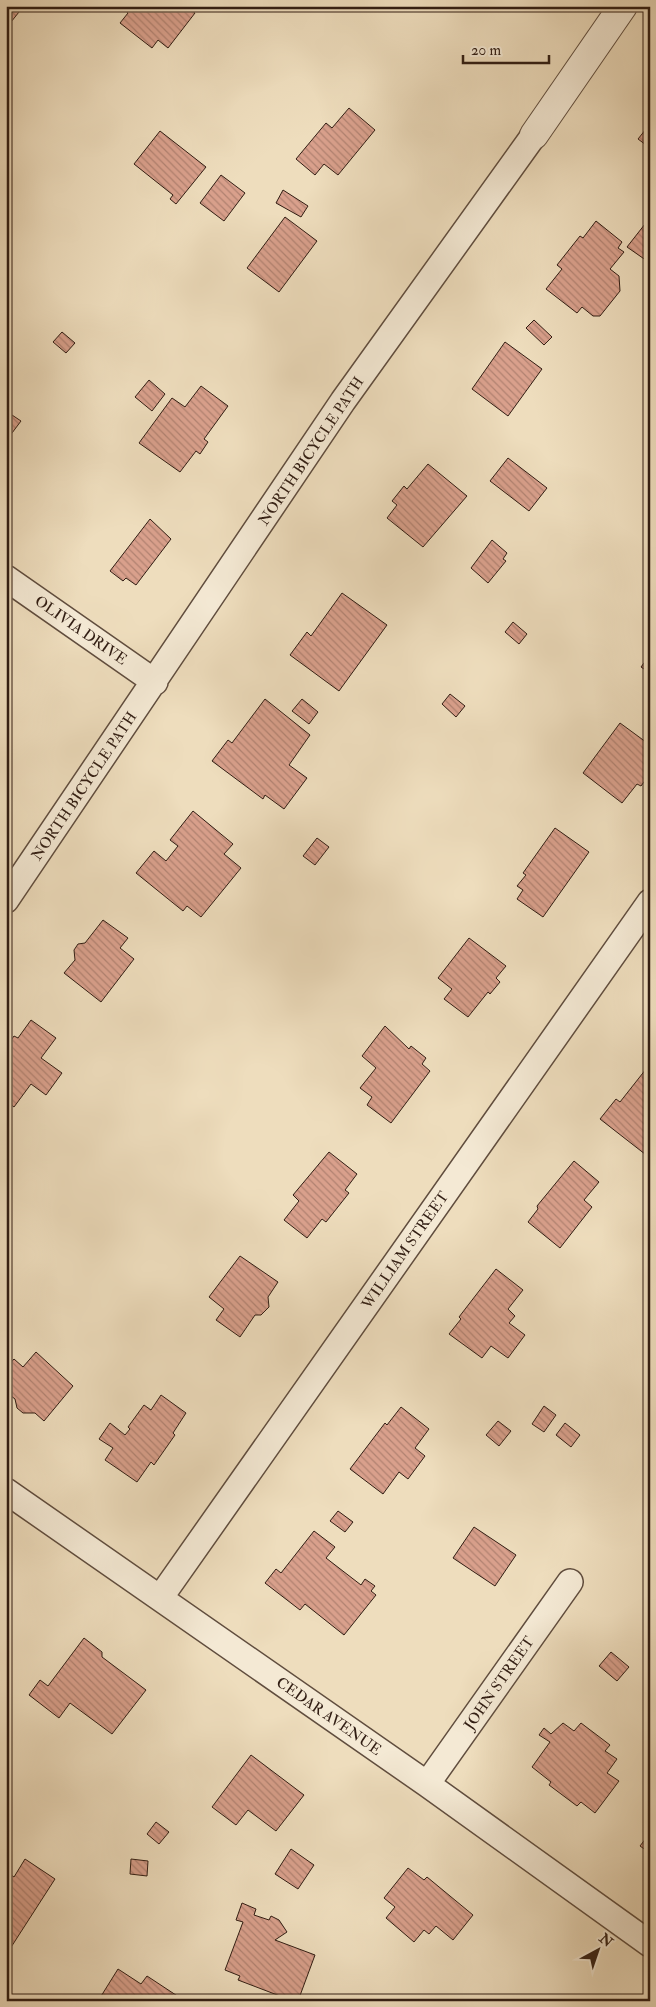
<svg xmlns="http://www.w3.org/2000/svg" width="656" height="2007" viewBox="0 0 656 2007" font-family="'IM FELL Double Pica',serif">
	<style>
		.building { fill: url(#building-back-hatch); stroke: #311d13 }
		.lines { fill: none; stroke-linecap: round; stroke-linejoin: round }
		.minor-casing { stroke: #604d3e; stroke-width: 28 }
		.tertiary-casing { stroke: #604d3e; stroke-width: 30 }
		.minor { stroke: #f4e9d4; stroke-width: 25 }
		.tertiary { stroke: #f4e9d4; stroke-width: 28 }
		.labels { text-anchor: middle; stroke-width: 4; stroke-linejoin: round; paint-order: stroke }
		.street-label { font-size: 15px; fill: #311d13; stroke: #f4e9d4 }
	</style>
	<defs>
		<pattern id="building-back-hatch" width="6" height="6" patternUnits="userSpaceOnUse" patternTransform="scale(1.25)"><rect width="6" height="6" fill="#d9a08c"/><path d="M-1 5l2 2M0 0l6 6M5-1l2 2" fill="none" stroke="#b18271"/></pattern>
	</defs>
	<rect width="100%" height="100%" fill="#eeddbd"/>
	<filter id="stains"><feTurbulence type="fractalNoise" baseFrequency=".004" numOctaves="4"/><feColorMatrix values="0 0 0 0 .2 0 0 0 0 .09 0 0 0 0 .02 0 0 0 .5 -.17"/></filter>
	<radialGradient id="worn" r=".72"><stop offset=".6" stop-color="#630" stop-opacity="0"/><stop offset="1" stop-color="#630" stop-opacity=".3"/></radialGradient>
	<!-- building -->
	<path class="building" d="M 7,6 L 12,6 L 19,12 L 7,27 Z
		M 120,6 L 186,6 L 195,13 L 168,48 L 158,40 L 152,48 L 120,23 L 128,13 Z
		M 349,108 L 375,130 L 338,175 L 324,164 L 315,175 L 296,159 L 326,123 L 332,128 Z
		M 650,124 L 650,148 L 638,139 Z
		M 160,131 L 206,167 L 176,204 L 170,199 L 173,195 L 134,164 Z
		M 221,175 L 245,193 L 224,221 L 200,203 Z
		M 283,190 L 308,206 L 301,217 L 276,203 Z
		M 285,217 L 317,241 L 279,292 L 247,268 Z
		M 596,221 L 622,242 L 618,248 L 624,252 L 610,269 L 619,276 L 620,291 L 600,316 L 593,316 L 582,307 L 577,313 L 546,289 L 562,269 L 557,265 L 580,236 L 583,238 Z
		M 645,224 L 650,228 L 650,263 L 627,247 Z
		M 534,320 L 552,337 L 544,345 L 526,328 Z
		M 62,332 L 75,343 L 66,353 L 53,342 Z
		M 505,342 L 542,369 L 508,416 L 472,389 Z
		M 149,380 L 165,394 L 152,411 L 135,397 Z
		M 201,386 L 228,406 L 204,439 L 208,442 L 200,454 L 196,451 L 180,472 L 139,443 L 172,398 L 185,407 Z
		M 6,411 L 21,421 L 6,441 Z
		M 508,458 L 547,488 L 529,511 L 490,481 Z
		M 428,464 L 467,496 L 423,547 L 387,518 L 397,505 L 392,501 L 404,486 L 407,489 Z
		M 150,519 L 171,539 L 136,585 L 126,578 L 123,581 L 110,571 Z
		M 492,540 L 507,553 L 503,559 L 506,561 L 488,583 L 471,568 Z
		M 342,593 L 387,625 L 339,691 L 290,655 L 307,632 L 311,636 Z
		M 513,622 L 527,634 L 519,644 L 505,632 Z
		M 650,655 L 650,673 L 641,667 Z
		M 450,694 L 465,706 L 456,717 L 442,704 Z
		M 265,699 L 310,735 L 289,765 L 307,778 L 284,809 L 265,795 L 263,799 L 212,761 L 228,740 L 232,743 Z
		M 302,699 L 318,712 L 309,724 L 292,711 Z
		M 620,723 L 650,745 L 650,774 L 641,786 L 637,784 L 622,803 L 583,773 Z
		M 193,811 L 233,844 L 224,854 L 241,868 L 201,917 L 187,906 L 183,911 L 136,873 L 154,851 L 166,861 L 178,846 L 170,840 Z
		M 555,828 L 589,852 L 543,917 L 517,899 L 523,890 L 517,886 L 526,875 L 523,873 Z
		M 317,838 L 329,847 L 315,865 L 303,856 Z
		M 103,920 L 128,938 L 120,948 L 134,959 L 101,1002 L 64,973 L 75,960 L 74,950 L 78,944 L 85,943 Z
		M 469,938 L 506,966 L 496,978 L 500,982 L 490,994 L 488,992 L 468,1017 L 444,999 L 452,989 L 438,978 Z
		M 31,1020 L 56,1038 L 41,1058 L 62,1073 L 46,1095 L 31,1084 L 14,1107 L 6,1101 L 6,1047 L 14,1036 L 18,1038 Z
		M 385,1026 L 409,1049 L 411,1046 L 426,1058 L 422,1064 L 430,1071 L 391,1123 L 367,1105 L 372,1097 L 360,1088 L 376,1068 L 362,1056 Z
		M 650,1064 L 650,1158 L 600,1119 L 616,1099 L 620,1102 Z
		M 329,1152 L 357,1174 L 345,1190 L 349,1193 L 326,1222 L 322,1219 L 307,1238 L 284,1220 L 299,1201 L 293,1195 Z
		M 574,1161 L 599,1182 L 584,1200 L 592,1207 L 560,1248 L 528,1222 L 538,1209 L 537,1206 Z
		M 240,1256 L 278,1282 L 268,1297 L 269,1307 L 261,1315 L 255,1315 L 240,1337 L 216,1320 L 224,1309 L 209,1297 Z
		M 496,1269 L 523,1290 L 508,1309 L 515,1316 L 509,1323 L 525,1335 L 508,1358 L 491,1346 L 482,1358 L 449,1334 L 461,1319 L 459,1317 Z
		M 36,1352 L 73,1386 L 44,1421 L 35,1413 L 23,1413 L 17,1408 L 15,1399 L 6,1392 L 6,1368 L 14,1359 L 23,1367 Z
		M 161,1395 L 186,1413 L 173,1433 L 175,1435 L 154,1465 L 151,1462 L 137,1482 L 105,1460 L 113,1448 L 99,1439 L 110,1423 L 125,1435 L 130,1429 L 128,1427 L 144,1405 L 151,1410 Z
		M 544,1406 L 556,1415 L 544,1432 L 532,1424 Z
		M 401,1407 L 429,1429 L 415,1448 L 425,1456 L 408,1479 L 399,1472 L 383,1494 L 350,1469 L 385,1423 L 387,1425 Z
		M 498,1421 L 511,1431 L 499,1446 L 486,1435 Z
		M 565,1423 L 580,1435 L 571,1447 L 556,1435 Z
		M 338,1511 L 353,1522 L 345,1532 L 330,1521 Z
		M 474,1527 L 516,1555 L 495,1586 L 453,1558 Z
		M 314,1531 L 335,1547 L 326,1558 L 361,1585 L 365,1579 L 375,1586 L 371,1591 L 376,1595 L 344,1635 L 305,1604 L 300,1610 L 265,1583 L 276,1569 L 281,1573 Z
		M 84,1638 L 102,1652 L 102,1657 L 146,1690 L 112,1734 L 70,1703 L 59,1718 L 29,1695 L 40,1680 L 48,1686 Z
		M 611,1652 L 629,1667 L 617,1681 L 599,1666 Z
		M 563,1723 L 574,1731 L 581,1723 L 610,1745 L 605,1751 L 617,1759 L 607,1773 L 619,1781 L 595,1813 L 581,1802 L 577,1806 L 549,1785 L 551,1782 L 532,1767 L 550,1742 L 539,1735 L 544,1728 L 551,1734 Z
		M 251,1755 L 304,1795 L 276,1831 L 248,1810 L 236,1825 L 212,1807 Z
		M 156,1822 L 169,1832 L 159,1844 L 147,1834 Z
		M 650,1833 L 650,1853 L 640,1846 Z
		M 291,1849 L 314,1865 L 298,1889 L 275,1874 Z
		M 25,1859 L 55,1879 L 6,1955 L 6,1876 L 8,1873 L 14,1877 Z
		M 131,1859 L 148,1861 L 147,1876 L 130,1874 Z
		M 408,1868 L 424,1880 L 427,1877 L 473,1915 L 453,1940 L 436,1926 L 429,1934 L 424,1930 L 414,1942 L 386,1918 L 395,1907 L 384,1898 Z
		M 242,1903 L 256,1909 L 254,1915 L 269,1920 L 271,1916 L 279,1920 L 287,1932 L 275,1940 L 315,1955 L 298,2001 L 293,2001 L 238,1980 L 240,1976 L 225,1970 L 243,1922 L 236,1920 Z
		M 118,1969 L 141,1984 L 147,1976 L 185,2001 L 98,2001 Z"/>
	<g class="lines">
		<!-- minor casing -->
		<g class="minor-casing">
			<path id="minor" d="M 6,578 L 155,682
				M 6,900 L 343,401 L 534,135
				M 6,1491 L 427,1784 L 650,1944
				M 160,1598 L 650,902
				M 427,1784 L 570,1582"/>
		</g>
		<!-- tertiary casing -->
		<g class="tertiary-casing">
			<path id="tertiary" d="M 534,135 L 623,6"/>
		</g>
		<!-- minor -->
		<use href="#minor" class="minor"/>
		<!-- tertiary -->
		<use href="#tertiary" class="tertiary"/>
	</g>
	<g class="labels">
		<!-- street labels -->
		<g class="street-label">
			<text transform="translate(311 451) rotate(-56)" y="5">NORTH BICYCLE PATH</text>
			<text transform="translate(81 630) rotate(35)" y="5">OLIVIA DRIVE</text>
			<text transform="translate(84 786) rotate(-56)" y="5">NORTH BICYCLE PATH</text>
			<text transform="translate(405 1250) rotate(-55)" y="5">WILLIAM STREET</text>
			<text transform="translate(499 1683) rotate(-55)" y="5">JOHN STREET</text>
			<text transform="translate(329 1716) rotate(35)" y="5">CEDAR AVENUE</text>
		</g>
	</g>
	<!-- margin -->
	<rect width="656" height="2007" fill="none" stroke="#eeddbd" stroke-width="25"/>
	<rect x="8" y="8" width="641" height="1992" fill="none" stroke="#311d13" stroke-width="2.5"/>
	<rect x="12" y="12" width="631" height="1982" fill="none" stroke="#311d13"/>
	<!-- north arrow -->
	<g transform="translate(598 1950) rotate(40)" stroke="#f4e9d4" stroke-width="4" paint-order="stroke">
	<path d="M0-4L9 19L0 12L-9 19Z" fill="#311d13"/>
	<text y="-8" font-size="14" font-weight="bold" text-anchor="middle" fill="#311d13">N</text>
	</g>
	<!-- scale -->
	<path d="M463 55v8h86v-8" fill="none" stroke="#311d13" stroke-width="2.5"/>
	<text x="471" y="55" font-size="15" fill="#311d13" stroke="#f4e9d4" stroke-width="4" paint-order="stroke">20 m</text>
	<rect width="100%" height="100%" filter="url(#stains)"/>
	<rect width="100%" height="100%" fill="url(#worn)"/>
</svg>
